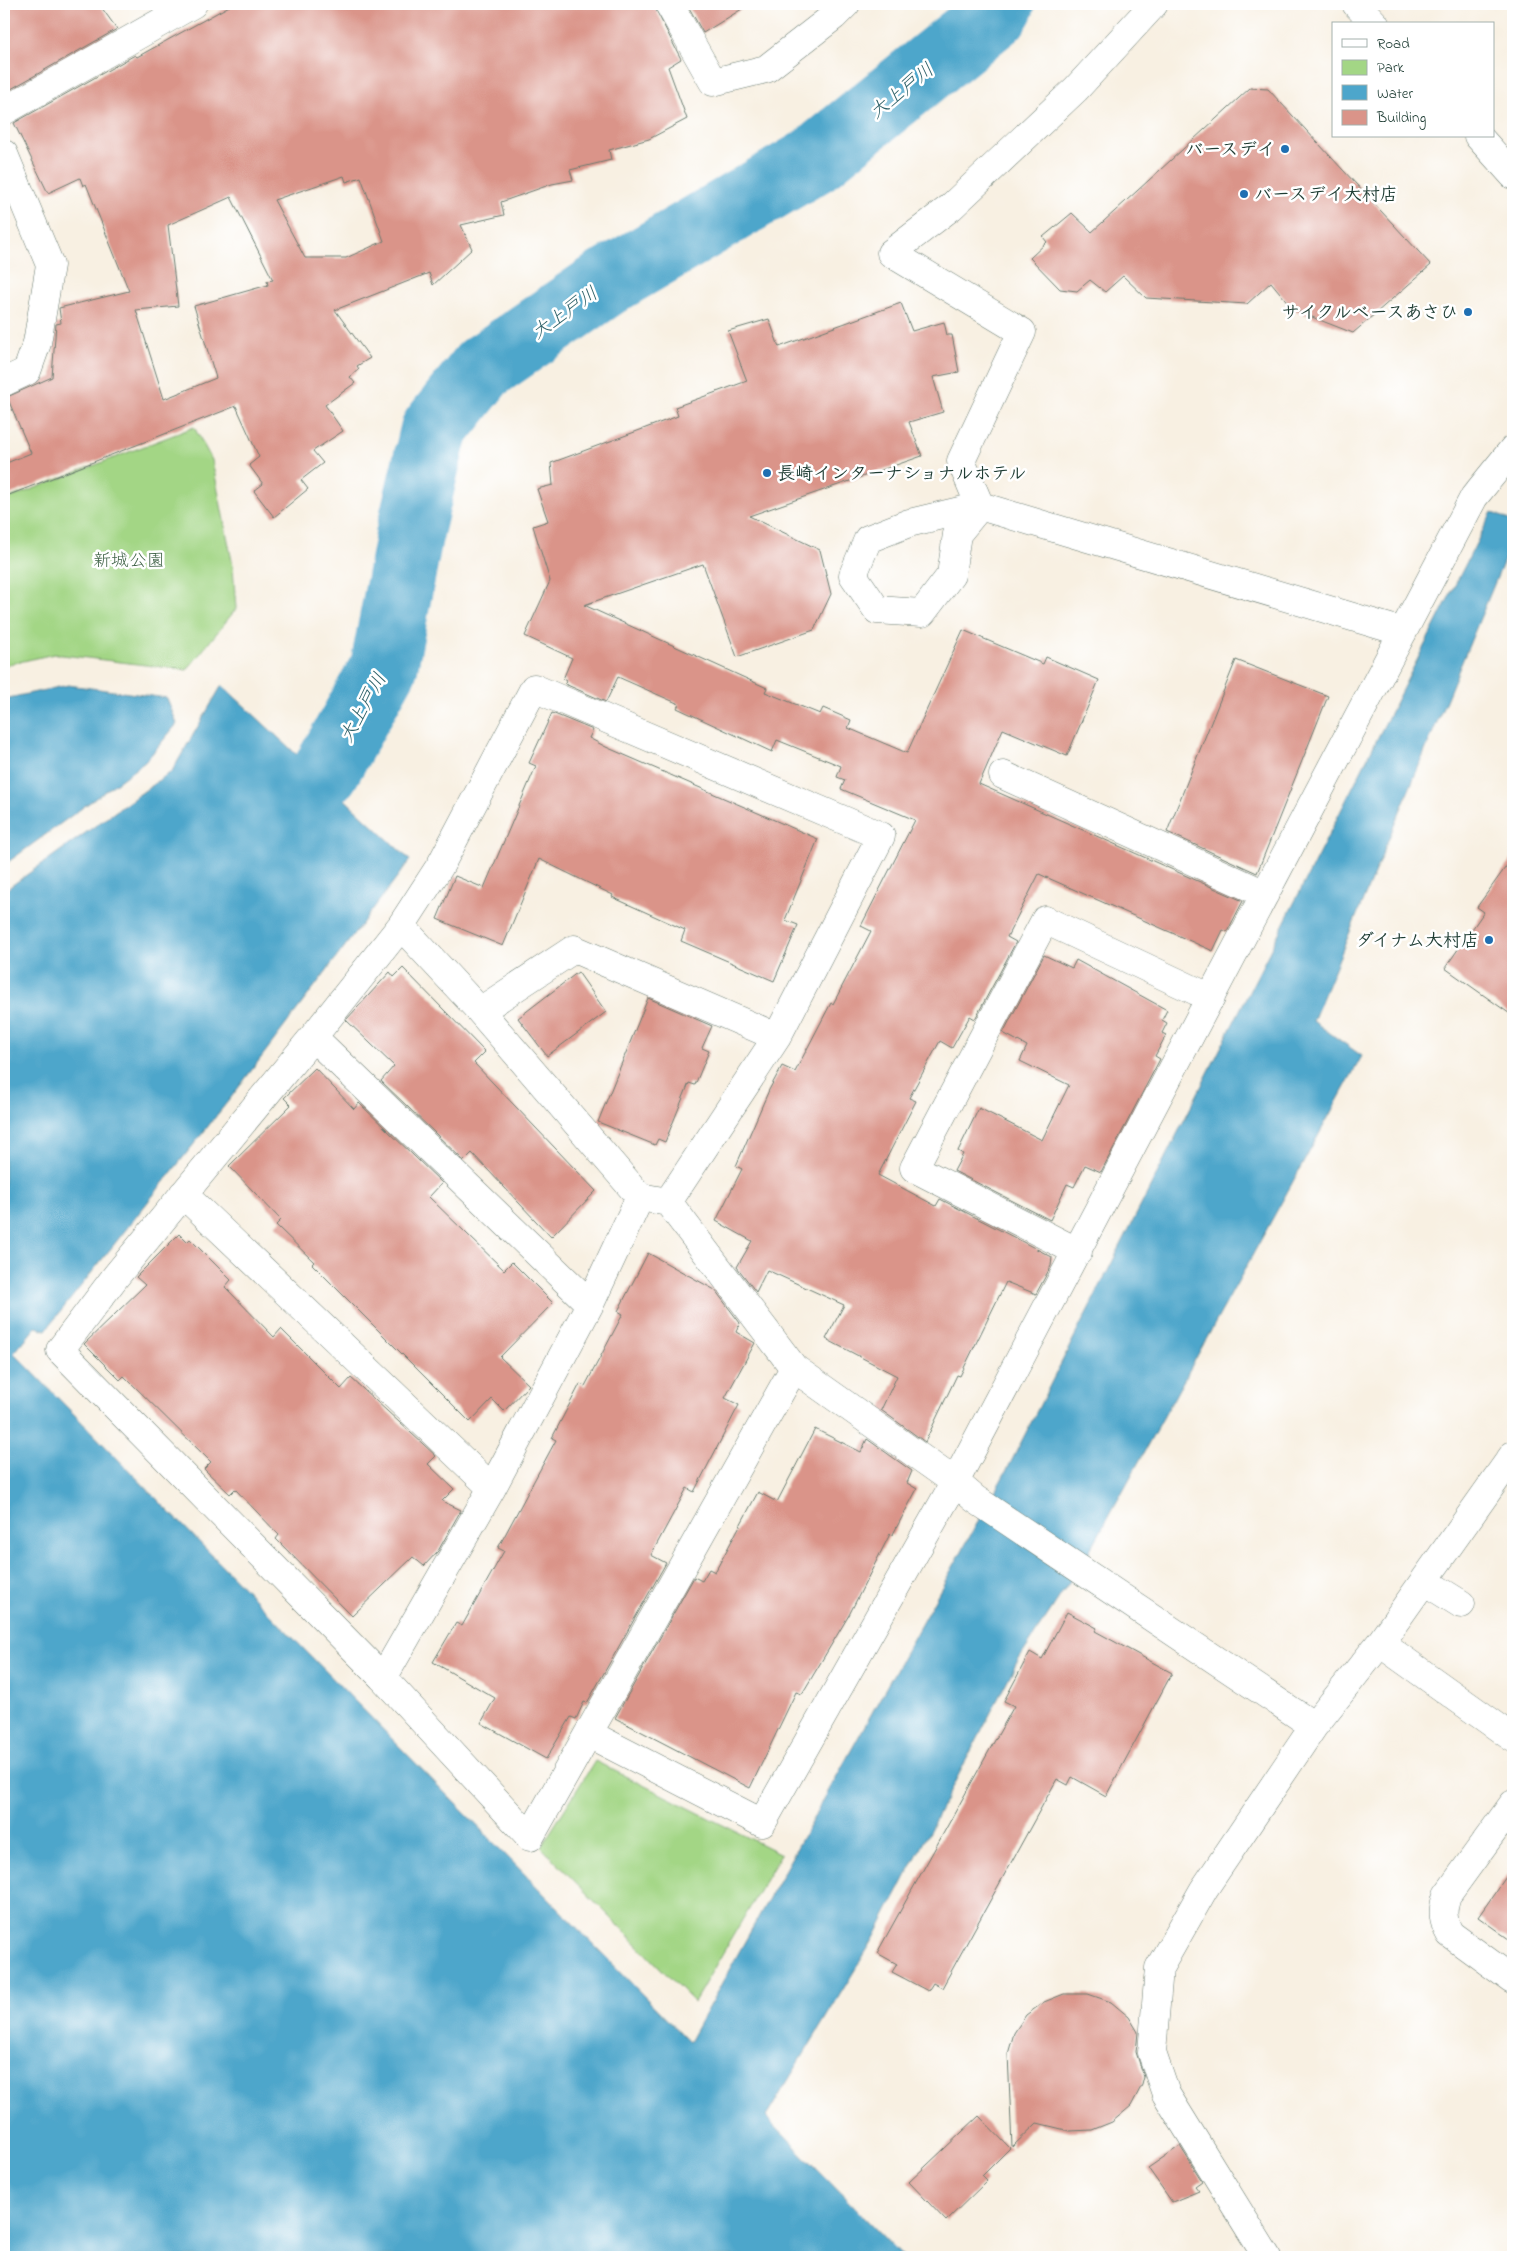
<svg xmlns="http://www.w3.org/2000/svg" width="1517" height="2261" viewBox="0 0 1517 2261" font-family="'Indie Flower','Klee One',sans-serif">
	<style>
		.green { fill: #a3d685; stroke: #618a5c }
		.water { fill: #4da6cb; stroke: #367280 }
		.lines { fill: none; stroke-linecap: round; stroke-linejoin: round }
		.river { stroke: #4da6cb; stroke-width: 68 }
		.building { fill: #da9489; fill-rule: evenodd }
		.minor-casing { stroke: #6b7c71; stroke-width: 29 }
		.highway-casing { stroke: #6b7c71; stroke-width: 29 }
		.minor { stroke: #fff; stroke-width: 28 }
		.highway { stroke: #fff; stroke-width: 28 }
		.poi-dot { fill: #1f6fb2; stroke: #fff; stroke-width: 2 }
		.labels { text-anchor: middle; stroke-width: 5; stroke-linejoin: round; paint-order: stroke }
		.poi-label { font-size: 18px; font-weight: bold; fill: #1f3d34; stroke: #fff; text-anchor: end }
		.park-label { font-size: 18px; fill: #406348; stroke: #fff }
		.water-label { font-size: 19px; font-style: italic; fill: #2f6269; stroke: #fff }
	</style>
	<rect width="100%" height="100%" fill="#fff"/>
	<filter id="ink" filterUnits="userSpaceOnUse"><feTurbulence type="fractalNoise" baseFrequency=".02" numOctaves="2"/><feDisplacementMap in="SourceGraphic" scale="10" xChannelSelector="R" yChannelSelector="G"/><feConvolveMatrix kernelMatrix="1 2 1 2 8 2 1 2 1" color-interpolation-filters="sRGB"/></filter>
	<filter id="wash" filterUnits="userSpaceOnUse"><feTurbulence type="fractalNoise" baseFrequency=".0096" numOctaves="4" result="noise"/><feDisplacementMap in="SourceGraphic" scale="20" xChannelSelector="R" yChannelSelector="G"/><feGaussianBlur stdDeviation="1.12" result="paint"/><feColorMatrix in="noise" values="0 0 0 0 0 0 0 0 0 0 0 0 0 0 0 0 0 1.4 0 .05"/><feComposite in="paint" operator="in"/></filter>
	<g filter="url(#wash)">
		<rect width="100%" height="100%" fill="#f8f0e2"/>
		<!-- green -->
		<path class="green" d="M 194,427 L 212,460 L 233,566 L 236,609 L 187,670 L 54,654 L 6,665 L 4,658 L 4,500 Z
			M 595,1761 L 781,1854 L 694,2002 L 541,1847 Z"/>
		<!-- water -->
		<path class="water" d="M 1492,512 L 1513,522 L 1513,539 L 1313,1021 L 1362,1056 L 1092,1547 L 1016,1664 L 873,1940 L 766,2117 L 903,2257 L 4,2257 L 4,891 L 172,771 L 222,685 L 410,860 L 233,1095 L 46,1330 L 36,1327 L 14,1353 L 689,2042 L 1009,1466 Z
			M 68,685 L 167,698 L 177,724 L 145,762 L 4,865 L 4,699 Z"/>
		<g class="lines">
			<!-- river -->
			<path class="river" d="M 326,771 L 384,667 L 409,536 L 434,430 L 483,368 L 606,283 L 813,161 L 995,14 L 1001,4"/>
		</g>
		<g id="blocks">
			<!-- building -->
			<path class="building" d="M 14,4 L 99,4 L 117,29 L 4,93 L 4,10 Z
				M 233,4 L 653,4 L 681,59 L 668,67 L 687,119 L 649,139 L 609,150 L 611,160 L 570,170 L 573,180 L 552,184 L 501,202 L 504,215 L 461,225 L 472,249 L 433,285 L 429,273 L 335,310 L 370,358 L 357,366 L 359,369 L 350,377 L 355,383 L 325,405 L 343,431 L 313,451 L 323,463 L 301,480 L 308,489 L 274,517 L 254,491 L 263,484 L 249,465 L 259,457 L 236,406 L 4,497 L 4,464 L 31,453 L 7,397 L 52,377 L 56,324 L 61,323 L 59,308 L 129,291 L 86,184 L 83,186 L 80,178 L 48,193 L 14,123 L 135,55 L 137,57 ZM 344,176 L 346,182 L 361,177 L 384,241 L 346,258 L 305,258 L 274,200 ZM 231,197 L 273,280 L 267,281 L 268,285 L 194,306 L 216,378 L 164,399 L 136,310 L 178,306 L 168,225 Z
				M 687,4 L 750,4 L 703,33 Z
				M 1250,88 L 1268,89 L 1431,265 L 1353,333 L 1294,310 L 1271,282 L 1247,304 L 1146,298 L 1123,276 L 1105,292 L 1090,280 L 1077,291 L 1060,289 L 1030,258 L 1047,242 L 1043,237 L 1072,213 L 1092,232 Z
				M 901,303 L 912,331 L 944,322 L 947,335 L 952,335 L 959,372 L 933,377 L 943,412 L 909,422 L 922,456 L 749,516 L 820,550 L 831,594 L 814,630 L 737,657 L 703,564 L 584,605 L 767,688 L 765,692 L 820,714 L 823,708 L 851,720 L 848,728 L 907,753 L 963,630 L 1043,664 L 1046,657 L 1099,680 L 1067,756 L 1003,729 L 979,784 L 1243,901 L 1227,932 L 1223,930 L 1213,951 L 1039,874 L 1007,937 L 1016,942 L 975,1019 L 970,1016 L 952,1048 L 940,1041 L 909,1098 L 916,1101 L 878,1175 L 936,1206 L 940,1199 L 1052,1257 L 1051,1266 L 1036,1294 L 1006,1282 L 960,1376 L 957,1375 L 925,1442 L 881,1410 L 897,1376 L 826,1339 L 844,1305 L 767,1270 L 756,1292 L 737,1267 L 752,1241 L 716,1221 L 742,1169 L 736,1166 L 769,1090 L 782,1066 L 795,1072 L 831,1003 L 833,1004 L 871,931 L 861,926 L 915,820 L 841,789 L 845,780 L 837,777 L 841,766 L 777,740 L 772,752 L 677,708 L 679,704 L 618,677 L 606,702 L 565,684 L 566,681 L 563,679 L 572,658 L 525,636 L 550,581 L 533,526 L 548,521 L 537,489 L 553,485 L 551,463 L 678,416 L 675,407 L 747,381 L 728,331 L 769,319 L 779,347 Z
				M 1236,660 L 1328,696 L 1257,873 L 1167,832 Z
				M 552,713 L 593,730 L 589,738 L 606,747 L 818,839 L 785,920 L 798,925 L 774,981 L 681,941 L 685,930 L 612,897 L 613,895 L 539,859 L 503,946 L 437,919 L 455,876 L 484,888 L 536,766 L 529,763 Z
				M 1513,857 L 1513,1016 L 1445,968 L 1484,912 L 1477,907 Z
				M 1044,955 L 1072,968 L 1076,960 L 1167,1010 L 1162,1020 L 1167,1023 L 1162,1033 L 1166,1035 L 1155,1056 L 1160,1059 L 1101,1172 L 1085,1165 L 1074,1187 L 1067,1184 L 1050,1220 L 954,1171 L 963,1154 L 958,1151 L 979,1108 L 1042,1140 L 1069,1085 L 1020,1061 L 1027,1046 L 1003,1033 Z
				M 403,968 L 485,1052 L 474,1063 L 596,1191 L 551,1237 L 472,1153 L 464,1161 L 381,1081 L 394,1066 L 346,1020 L 390,972 L 394,977 Z
				M 578,972 L 606,1012 L 547,1056 L 518,1018 Z
				M 648,998 L 712,1026 L 702,1048 L 709,1051 L 695,1085 L 689,1083 L 665,1142 L 658,1139 L 655,1145 L 598,1122 Z
				M 315,1068 L 354,1109 L 359,1103 L 442,1183 L 429,1197 L 504,1270 L 512,1262 L 553,1303 L 500,1357 L 529,1385 L 504,1411 L 492,1399 L 470,1422 L 312,1264 L 314,1262 L 276,1225 L 281,1220 L 229,1166 L 291,1105 L 284,1098 Z
				M 179,1234 L 187,1242 L 190,1239 L 231,1280 L 225,1287 L 274,1337 L 281,1329 L 341,1389 L 351,1378 L 423,1444 L 436,1456 L 428,1464 L 454,1489 L 442,1501 L 461,1510 L 438,1551 L 424,1566 L 413,1557 L 352,1616 L 276,1539 L 279,1535 L 235,1489 L 230,1494 L 204,1469 L 211,1462 L 124,1376 L 120,1380 L 84,1344 L 145,1285 L 136,1277 Z
				M 648,1253 L 715,1290 L 740,1323 L 736,1332 L 755,1343 L 725,1398 L 739,1405 L 694,1492 L 687,1488 L 651,1555 L 666,1563 L 587,1703 L 584,1702 L 576,1719 L 571,1717 L 546,1759 L 481,1723 L 495,1698 L 433,1662 L 456,1623 L 462,1626 L 504,1551 L 498,1548 L 556,1440 L 552,1438 L 580,1384 L 585,1386 L 623,1314 L 618,1311 Z
				M 815,1429 L 861,1452 L 867,1439 L 912,1471 L 907,1483 L 917,1489 L 892,1536 L 890,1534 L 849,1615 L 802,1694 L 796,1692 L 750,1788 L 615,1718 L 694,1577 L 702,1581 L 709,1569 L 715,1572 L 758,1492 L 777,1502 Z
				M 1067,1612 L 1097,1628 L 1095,1631 L 1172,1673 L 1106,1796 L 1072,1777 L 1068,1785 L 1057,1779 L 942,1988 L 933,1983 L 928,1991 L 892,1972 L 897,1964 L 877,1953 L 1014,1706 L 1004,1701 L 1030,1652 L 1042,1659 Z
				M 1513,1867 L 1513,1942 L 1478,1917 Z
				M 1064,1994 L 1088,1994 L 1111,2002 L 1129,2017 L 1138,2032 L 1136,2052 L 1144,2077 L 1142,2085 L 1131,2106 L 1112,2122 L 1092,2130 L 1070,2131 L 1037,2123 L 1012,2147 L 1008,2054 L 1014,2033 L 1026,2015 L 1044,2002 Z
				M 979,2116 L 1010,2148 L 982,2176 L 987,2181 L 946,2221 L 909,2182 Z
				M 1180,2146 L 1202,2181 L 1195,2186 L 1199,2191 L 1172,2202 L 1148,2168 Z"/>
		</g>
	</g>
	<g filter="url(#ink)">
		<use href="#blocks" fill-opacity="0" stroke="#6b7c71" stroke-width="1"/>
		<g class="lines">
			<!-- minor casing -->
			<g class="minor-casing">
				<path id="minor" d="M 669,4 L 713,82 L 766,69 L 834,16 L 846,4
					M 1154,4 L 1076,89 L 951,207 L 891,253 L 1022,332 L 961,461 L 980,506 L 957,534 L 951,575 L 922,613 L 877,610 L 853,575 L 868,539 L 909,523 L 980,506 L 1403,632
					M 4,111 L 193,4
					M 4,154 L 50,265 L 37,343 L 27,371 L 4,382
					M 1003,775 L 1265,894
					M 401,926 L 480,1011 L 640,1197 L 668,1202 L 794,1368 L 955,1482 L 975,1499 L 1314,1726
					M 480,1011 L 574,949 L 777,1037
					M 313,1037 L 590,1304
					M 183,1194 L 492,1488
					M 668,1202 L 777,1037 L 881,836 L 534,688 L 440,866 L 401,926 L 313,1037 L 116,1276 L 60,1350 L 383,1678 L 530,1837 L 794,1368
					M 1078,1252 L 914,1168 L 1045,920 L 1211,998
					M 1424,1581 L 1461,1604
					M 1380,1643 L 1513,1738
					M 383,1678 L 492,1488 L 590,1304 L 640,1197
					M 589,1734 L 762,1823 L 955,1482 L 1474,497 L 1513,449
					M 1513,1804 L 1447,1895 C 1442,1910 1442,1920 1450,1934 L 1513,1980
					M 1267,2257 L 1166,2094 L 1152,2053 L 1159,1968 L 1204,1889 L 1314,1726 L 1380,1643 L 1513,1455"/>
			</g>
			<!-- highway casing -->
			<g class="highway-casing">
				<path id="highway" d="M 1356,4 L 1375,24
					M 1478,136 L 1513,175"/>
			</g>
			<!-- minor -->
			<use href="#minor" class="minor"/>
			<!-- highway -->
			<use href="#highway" class="highway"/>
		</g>
	</g>
	<!-- markers -->
	<g class="poi-dot">
		<circle cx="1285" cy="149" r="5"/>
		<circle cx="1244" cy="194" r="5"/>
		<circle cx="1468" cy="312" r="5"/>
		<circle cx="767" cy="473" r="5"/>
		<circle cx="1489" cy="940" r="5"/>
	</g>
	<g class="labels">
		<!-- poi labels -->
		<g class="poi-label">
			<text x="1275" y="155">バースデイ</text>
			<text x="1254" y="200" text-anchor="start">バースデイ大村店</text>
			<text x="1458" y="318">サイクルベースあさひ</text>
			<text x="777" y="479" text-anchor="start">長崎インターナショナルホテル</text>
			<text x="1479" y="946">ダイナム大村店</text>
		</g>
		<!-- park labels -->
		<g class="park-label">
			<text x="129" y="566">新城公園</text>
		</g>
		<!-- water labels -->
		<g class="water-label">
			<text transform="translate(901 90) rotate(-39)" y="7">大上戸川</text>
			<text transform="translate(564 312) rotate(-35)" y="7">大上戸川</text>
			<text transform="translate(362 707) rotate(-61)" y="7">大上戸川</text>
		</g>
	</g>
	<!-- margin -->
	<rect width="1517" height="2261" fill="none" stroke="#fff" stroke-width="20"/>
	<!-- legend -->
	<rect x="1332" y="22" width="162" height="115" fill="#ffffff" stroke="#a5b1ae"/>
	<rect x="1342" y="39" width="25" height="8" fill="#ffffff" stroke="#a5b1ae"/>
	<text x="1377" y="48" font-size="15" fill="#1f3d34">Road</text>
	<rect x="1342" y="60" width="25" height="15" fill="#a3d685" stroke="#a5b1ae"/>
	<text x="1377" y="72" font-size="15" fill="#1f3d34">Park</text>
	<rect x="1342" y="85" width="25" height="15" fill="#4da6cb" stroke="#a5b1ae"/>
	<text x="1377" y="98" font-size="15" fill="#1f3d34">Water</text>
	<rect x="1342" y="110" width="25" height="15" fill="#da9489" stroke="#a5b1ae"/>
	<text x="1377" y="122" font-size="15" fill="#1f3d34">Building</text>
</svg>
